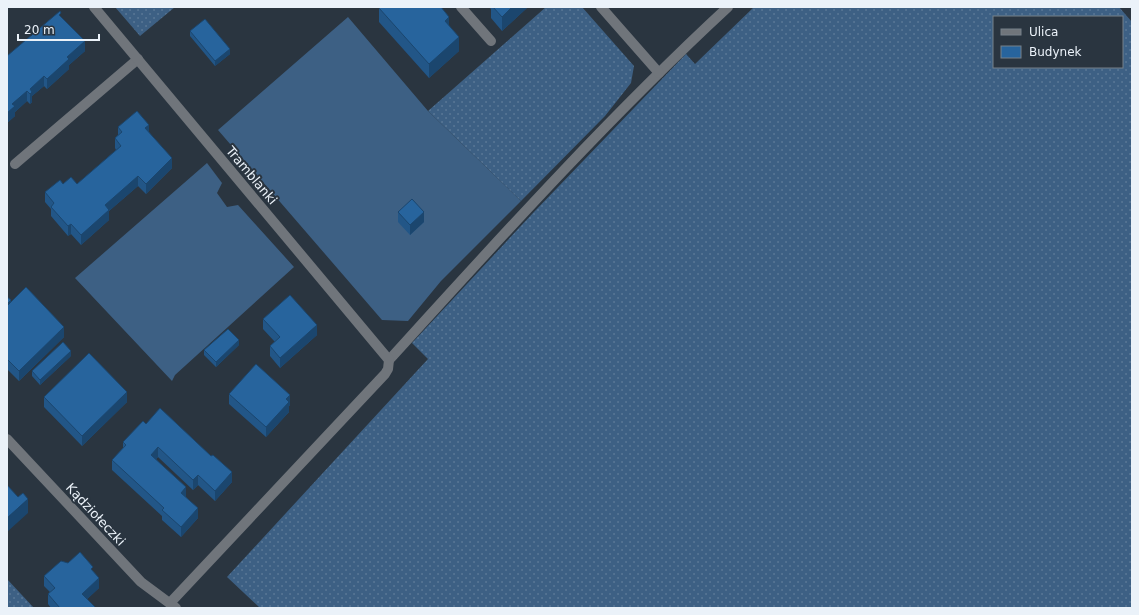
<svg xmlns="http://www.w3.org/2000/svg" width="1139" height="615" viewBox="0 0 1139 615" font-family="'DejaVu Sans',sans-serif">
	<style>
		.grass { fill: url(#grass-dots); fill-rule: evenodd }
		.garden { fill: #3d6084 }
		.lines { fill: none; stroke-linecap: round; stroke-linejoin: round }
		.lane { stroke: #70757b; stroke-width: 10 }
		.street { stroke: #70757b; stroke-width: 10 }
		.wall { fill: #225687 }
		.shaded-wall { fill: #1b466e }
		.building { fill: #27649d; stroke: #1b466e }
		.labels { text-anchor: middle; stroke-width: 4; stroke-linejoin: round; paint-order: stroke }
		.street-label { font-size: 13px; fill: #ebf2f9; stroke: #2a3540 }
	</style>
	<defs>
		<pattern id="grass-dots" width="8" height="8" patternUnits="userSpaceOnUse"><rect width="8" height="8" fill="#3d6084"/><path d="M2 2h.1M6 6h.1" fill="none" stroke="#597796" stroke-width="1.8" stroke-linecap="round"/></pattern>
	</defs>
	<rect width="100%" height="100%" fill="#2a3540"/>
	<!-- grass -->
	<path class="grass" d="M 115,7 L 175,7 L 140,36 Z
		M 546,7 L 582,7 L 634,66 L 631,83 L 605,116 L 521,201 L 428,111 Z
		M 754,7 L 1119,7 L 1132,22 L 1132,608 L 260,608 L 227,577 L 428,359 L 412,343 L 533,213 L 686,54 L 695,64 ZM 994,17 L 1122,17 L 1122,67 L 994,67 Z
		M 7,579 L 34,608 L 7,608 Z"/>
	<!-- garden -->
	<path class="garden" d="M 348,17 L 428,111 L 521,201 L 441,281 L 408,321 L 382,320 L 218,130 Z
		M 207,163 L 222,183 L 217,193 L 227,207 L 238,205 L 294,267 L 175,375 L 172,381 L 75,278 Z"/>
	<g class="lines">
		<!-- lane -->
		<path class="lane" d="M 15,164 L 138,59
			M 389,360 C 499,239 608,118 728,7"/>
		<!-- street -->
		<path class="street" d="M 94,7 L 389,360 L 388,369 L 385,374 L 170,603
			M 461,7 L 491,41
			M 601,7 L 659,73
			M 7,439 L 141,582 L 176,608"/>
	</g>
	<!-- wall -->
	<path class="wall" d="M 489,7 L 528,7 L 502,31 L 491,18 L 491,9 Z
		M 379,8 L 449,26 L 459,51 L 429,78 L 379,22 Z
		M 61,17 L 85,51 L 69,65 L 69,69 L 47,89 L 44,86 L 32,96 L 32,102 L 30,104 L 27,101 L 15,112 L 15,116 L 7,123 Z
		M 190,31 L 230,54 L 215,66 L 190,36 Z
		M 118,127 L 149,132 L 172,168 L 146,194 L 138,186 L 109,211 L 109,220 L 81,245 L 71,234 L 68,236 L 51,216 L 51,209 L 45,202 L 45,192 L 63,184 L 77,184 L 116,150 L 115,148 L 115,138 L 118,135 Z
		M 398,212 L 424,222 L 410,235 L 398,222 Z
		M 7,297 L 11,303 L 64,337 L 19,381 L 7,369 Z
		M 263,319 L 317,335 L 280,368 L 270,356 L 270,346 L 275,342 L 263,329 Z
		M 239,345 L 216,367 L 204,355 L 204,350 Z
		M 71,356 L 40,385 L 32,376 L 32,371 Z
		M 229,394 L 290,405 L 289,406 L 289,412 L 266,437 L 229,404 Z
		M 44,397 L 127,402 L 82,446 L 44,407 Z
		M 146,424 L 232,482 L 215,501 L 198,485 L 193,490 L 158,457 L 156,459 L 186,497 L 198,518 L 181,537 L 162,520 L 162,516 L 112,470 L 112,460 L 123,448 L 123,442 Z
		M 93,571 L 99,588 L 87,599 L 96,608 L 51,608 L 48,604 L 48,594 L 50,592 L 44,586 L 44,576 Z"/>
	<!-- shaded-wall -->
	<path class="shaded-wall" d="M 512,7 L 528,7 L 502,31 L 502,17 Z
		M 449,17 L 449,31 L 445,21 Z
		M 459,37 L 459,51 L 429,78 L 429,64 Z
		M 85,41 L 85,51 L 69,65 L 69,69 L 47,89 L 47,79 L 67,57 Z
		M 230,49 L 230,54 L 215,66 L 215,61 Z
		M 44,76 L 44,86 L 32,96 L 32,102 L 30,104 L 30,89 Z
		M 27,91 L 27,101 L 15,112 L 15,116 L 7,123 L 7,113 L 12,104 Z
		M 149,125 L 149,135 L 145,128 Z
		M 172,158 L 172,168 L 146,194 L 146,184 Z
		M 138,176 L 138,186 L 109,211 L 109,220 L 81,245 L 81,235 L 105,205 Z
		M 424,212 L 424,222 L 410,235 L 410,225 Z
		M 71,224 L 71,234 L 68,236 L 68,226 Z
		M 11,300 L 11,306 L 7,309 L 7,304 Z
		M 317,325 L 317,335 L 280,368 L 280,358 Z
		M 64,327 L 64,337 L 19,381 L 19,371 Z
		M 239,340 L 239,345 L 216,367 L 216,362 Z
		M 71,351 L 71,356 L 40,385 L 40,380 Z
		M 127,392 L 127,402 L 82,446 L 82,436 Z
		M 290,395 L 290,405 L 289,406 L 289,412 L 266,437 L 266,427 L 286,399 Z
		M 158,447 L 158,457 L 151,465 L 151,455 Z
		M 232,472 L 232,482 L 215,501 L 215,491 Z
		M 198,475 L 198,485 L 193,490 L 193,480 Z
		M 8,478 L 8,492 L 7,493 L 7,479 Z
		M 186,487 L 186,497 L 181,493 Z
		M 28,499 L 28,513 L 7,532 L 7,518 Z
		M 198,508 L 198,518 L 181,537 L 181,527 Z
		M 99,578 L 99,588 L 82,604 L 82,594 Z"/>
	<!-- building -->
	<path class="building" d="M 380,7 L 441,7 L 449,17 L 445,21 L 459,37 L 429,64 L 379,8 Z
		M 493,7 L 512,7 L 502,17 Z
		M 60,11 L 61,13 L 59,15 L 85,41 L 67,57 L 69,59 L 47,79 L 44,76 L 30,89 L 32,92 L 30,94 L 27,91 L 12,104 L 15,106 L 7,113 L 7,56 Z
		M 205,19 L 230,49 L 215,61 L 190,31 Z
		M 137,111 L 149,125 L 145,128 L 172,158 L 146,184 L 138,176 L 105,205 L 109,210 L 81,235 L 71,224 L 68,226 L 51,207 L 54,203 L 45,192 L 60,180 L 63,184 L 71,177 L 77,184 L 121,146 L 115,138 L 122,132 L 118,127 Z
		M 412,199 L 424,212 L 410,225 L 398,212 Z
		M 26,287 L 64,327 L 19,371 L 7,359 L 7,306 Z
		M 290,295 L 317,325 L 280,358 L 270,346 L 280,337 L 263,319 Z
		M 7,297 L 11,300 L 7,304 Z
		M 228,329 L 239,340 L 216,362 L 204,350 Z
		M 63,342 L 71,351 L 40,380 L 32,371 Z
		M 89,353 L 127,392 L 82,436 L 44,397 Z
		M 256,364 L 290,395 L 286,399 L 289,402 L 266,427 L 229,394 Z
		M 160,408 L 211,456 L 213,455 L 232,472 L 215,491 L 198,475 L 193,480 L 158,447 L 151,455 L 186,487 L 181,493 L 198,508 L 181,527 L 162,510 L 164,508 L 112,460 L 126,445 L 123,442 L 143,421 L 146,424 Z
		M 7,485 L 18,497 L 23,493 L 28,499 L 7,518 Z
		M 80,552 L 93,567 L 91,569 L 99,578 L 82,594 L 96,608 L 60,608 L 48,594 L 55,588 L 44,576 L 61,561 L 68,563 Z"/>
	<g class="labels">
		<!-- street labels -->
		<g class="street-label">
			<text transform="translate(252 175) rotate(50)" y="5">Tramblanki</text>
			<text transform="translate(96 514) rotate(47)" y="5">Kądziołeczki</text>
		</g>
	</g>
	<!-- border -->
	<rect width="1139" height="615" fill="none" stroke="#ebf2f9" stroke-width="16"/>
	<!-- legend -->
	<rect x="993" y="16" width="130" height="52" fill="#2a3540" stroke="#77818a"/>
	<rect x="1001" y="29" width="20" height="6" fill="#70757b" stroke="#77818a"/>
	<text x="1029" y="36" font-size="12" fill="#ebf2f9">Ulica</text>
	<rect x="1001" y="46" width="20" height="12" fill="#27649d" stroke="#77818a"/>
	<text x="1029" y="56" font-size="12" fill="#ebf2f9">Budynek</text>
	<!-- scale -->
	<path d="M18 34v6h81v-6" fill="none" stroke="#ebf2f9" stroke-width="2"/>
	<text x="24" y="34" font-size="12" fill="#ebf2f9" stroke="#2a3540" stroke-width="3" paint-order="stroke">20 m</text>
</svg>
